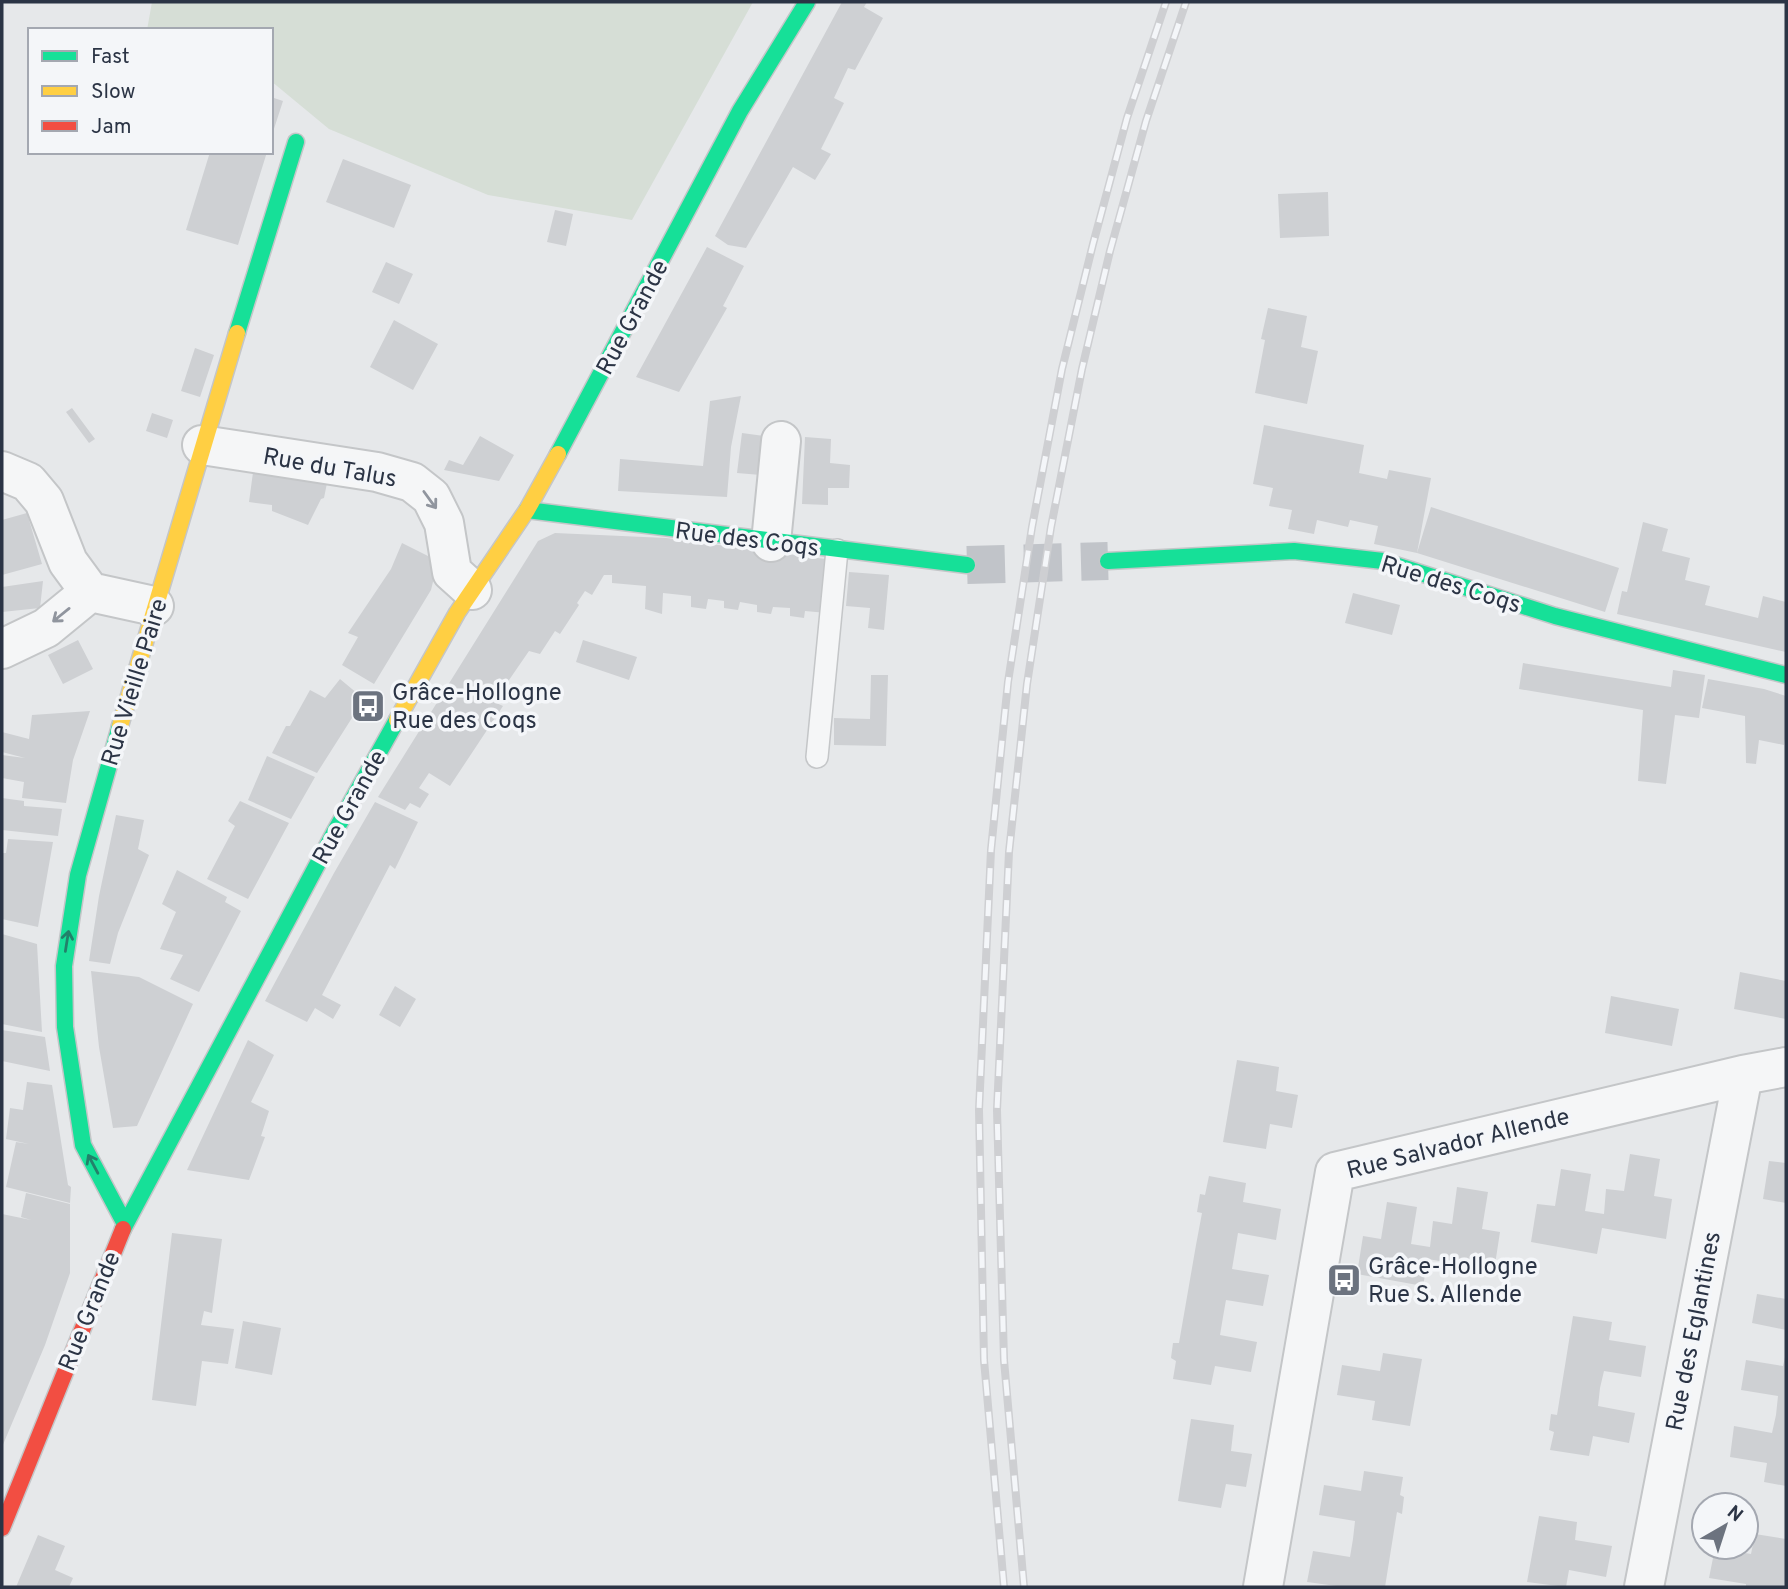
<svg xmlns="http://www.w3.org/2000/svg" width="1788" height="1589" viewBox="0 0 1788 1589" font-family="Overpass,sans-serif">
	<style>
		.green { fill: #d6ded6 }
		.building { fill: #ced0d3 }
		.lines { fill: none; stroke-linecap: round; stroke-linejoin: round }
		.secondary-tunnel { stroke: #c1c4c9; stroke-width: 38; stroke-dasharray: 38 19; stroke-linecap: butt }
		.lane-casing { stroke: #c4c6c8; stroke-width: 24 }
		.street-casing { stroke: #c4c6c8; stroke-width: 42 }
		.fast-casing { stroke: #c4c6c8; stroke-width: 19 }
		.slow-casing { stroke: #c4c6c8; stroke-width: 19 }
		.jam-casing { stroke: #c4c6c8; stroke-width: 19 }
		.lane { stroke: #f5f6f7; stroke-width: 21 }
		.street { stroke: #f5f6f7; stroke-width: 38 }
		.fast { stroke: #16e098; stroke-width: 16 }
		.slow { stroke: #ffcf43; stroke-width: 16 }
		.jam { stroke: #f24e42; stroke-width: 16 }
		.rail-casing { stroke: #cecfd2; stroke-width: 8 }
		.rail { stroke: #f4f6f9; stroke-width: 5; stroke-dasharray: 16; stroke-linecap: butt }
		.oneway { stroke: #90959e }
		.oneway2 { stroke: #22816a }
		.labels { text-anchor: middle; stroke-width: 7; stroke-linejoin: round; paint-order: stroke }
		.street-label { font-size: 24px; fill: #2b3445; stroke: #f4f6f9 }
		.poi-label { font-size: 24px; fill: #2b3445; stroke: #f4f6f9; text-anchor: start }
	</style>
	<rect width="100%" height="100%" fill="#e6e8ea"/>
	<!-- green -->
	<path class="green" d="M 152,2 L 753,2 L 632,220 L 488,195 L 329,129 L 271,81 L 271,30 L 147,30 Z"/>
	<!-- building -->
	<path class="building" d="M 842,2 L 867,2 L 864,7 L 883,18 L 855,70 L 848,68 L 834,98 L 844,103 L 821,149 L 831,154 L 815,180 L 793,167 L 746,248 L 728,245 L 715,236 Z
		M 271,97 L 283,101 L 272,135 L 271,135 Z
		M 210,152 L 267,152 L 238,245 L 186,230 Z
		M 343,159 L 411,185 L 394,228 L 326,202 Z
		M 1328,192 L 1329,236 L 1280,238 L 1278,194 Z
		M 555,210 L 573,214 L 566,246 L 547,242 Z
		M 707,247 L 744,266 L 723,306 L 727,308 L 679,392 L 636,377 Z
		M 386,262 L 413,274 L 399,304 L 372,292 Z
		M 1268,308 L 1307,316 L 1301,347 L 1318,351 L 1307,404 L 1255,393 L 1265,340 L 1261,339 Z
		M 394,320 L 438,344 L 413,390 L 370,367 Z
		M 195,348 L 214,355 L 200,397 L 181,391 Z
		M 741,396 L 731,447 L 727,497 L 618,491 L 620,459 L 703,466 L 710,401 Z
		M 72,408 L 95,439 L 89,443 L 66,412 Z
		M 152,413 L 173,420 L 167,438 L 146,431 Z
		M 1264,425 L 1364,445 L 1359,473 L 1387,479 L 1389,470 L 1431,478 L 1417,553 L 1374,544 L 1378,526 L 1350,520 L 1348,527 L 1317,520 L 1314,534 L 1288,529 L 1292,510 L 1269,506 L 1273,488 L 1253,484 Z
		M 742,433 L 764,436 L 772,476 L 737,473 Z
		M 480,436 L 514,455 L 499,481 L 444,470 L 449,460 L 463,465 Z
		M 805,437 L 831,439 L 830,463 L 850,465 L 849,488 L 828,488 L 828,505 L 802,504 Z
		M 254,465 L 328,478 L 324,498 L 321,499 L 308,525 L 272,511 L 272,505 L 249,502 Z
		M 1431,507 L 1619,568 L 1605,612 L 1417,553 Z
		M 27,513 L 42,564 L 2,575 L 2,520 Z
		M 1643,522 L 1668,529 L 1662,551 L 1690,558 L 1685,580 L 1710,586 L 1705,605 L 1758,618 L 1763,596 L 1786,602 L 1786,652 L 1617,614 L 1622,591 L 1627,592 Z
		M 555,533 L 666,538 L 833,560 L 827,613 L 805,611 L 804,618 L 790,616 L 790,608 L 773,607 L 771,614 L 757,612 L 757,605 L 740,602 L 738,610 L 724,608 L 724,601 L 708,599 L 706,609 L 691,607 L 691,596 L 663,593 L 662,614 L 645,609 L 646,586 L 612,583 L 612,575 L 604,575 L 592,595 L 585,591 L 577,603 L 579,605 L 560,634 L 555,631 L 540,654 L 529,651 L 494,702 L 503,706 L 450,786 L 429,773 L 419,788 L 429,794 L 420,808 L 410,803 L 405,810 L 378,797 L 538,541 Z
		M 402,543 L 438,561 L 431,590 L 374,684 L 342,665 L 358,637 L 348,633 L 391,569 Z
		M 849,572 L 889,575 L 884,630 L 868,628 L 870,608 L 846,606 Z
		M 43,581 L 40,608 L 2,612 L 2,587 Z
		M 1353,593 L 1400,605 L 1392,635 L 1345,623 Z
		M 78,640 L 93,669 L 63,684 L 48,655 Z
		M 583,640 L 637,657 L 629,680 L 576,662 Z
		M 1523,663 L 1671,687 L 1673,670 L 1705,675 L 1699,718 L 1675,715 L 1666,784 L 1638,781 L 1643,710 L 1519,689 Z
		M 871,675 L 888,675 L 886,746 L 834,745 L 834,718 L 870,719 Z
		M 340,679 L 364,699 L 317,773 L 272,753 L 286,726 L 290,726 L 310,690 L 325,698 Z
		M 1708,679 L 1764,689 L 1786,696 L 1786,732 L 1784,745 L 1759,740 L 1756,764 L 1746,763 L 1745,716 L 1702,708 Z
		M 90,711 L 73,760 L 66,803 L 22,798 L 24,782 L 2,778 L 2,755 L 25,758 L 2,752 L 2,732 L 29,739 L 32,715 Z
		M 267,756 L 315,777 L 291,819 L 248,800 Z
		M 2,798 L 24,801 L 24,806 L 62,809 L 58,836 L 2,830 Z
		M 240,801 L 289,823 L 248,899 L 207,879 L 235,826 L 228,821 Z
		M 375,802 L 418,822 L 395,869 L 390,865 L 322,995 L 341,1005 L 333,1019 L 315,1008 L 307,1022 L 265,1001 L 334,873 Z
		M 116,815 L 144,820 L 138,849 L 149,855 L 118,933 L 110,964 L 89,961 L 99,896 Z
		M 8,839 L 53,842 L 38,927 L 2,919 L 2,853 L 6,853 Z
		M 177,870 L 227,897 L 225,902 L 241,911 L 199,992 L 170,979 L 183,955 L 160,949 L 176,912 L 162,904 Z
		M 2,934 L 37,944 L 42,1032 L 2,1024 Z
		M 91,971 L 139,977 L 193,1004 L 137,1126 L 113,1128 L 99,1047 Z
		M 1740,972 L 1786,981 L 1786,1019 L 1734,1009 Z
		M 395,986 L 416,999 L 400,1027 L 379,1015 Z
		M 1611,996 L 1679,1009 L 1672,1046 L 1605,1033 Z
		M 2,1030 L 45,1037 L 50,1071 L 2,1061 Z
		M 248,1040 L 274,1055 L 251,1102 L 269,1111 L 261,1136 L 265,1137 L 249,1180 L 187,1170 Z
		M 1237,1060 L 1279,1067 L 1276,1091 L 1298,1095 L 1292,1128 L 1270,1124 L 1266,1149 L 1223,1142 Z
		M 27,1082 L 52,1085 L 68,1185 L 71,1187 L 70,1203 L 6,1187 L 16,1142 L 29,1144 L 6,1139 L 10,1108 L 23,1110 Z
		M 1630,1154 L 1660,1159 L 1654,1196 L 1672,1199 L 1666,1239 L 1602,1228 L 1597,1254 L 1531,1242 L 1537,1204 L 1555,1206 L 1561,1169 L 1591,1174 L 1585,1211 L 1604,1214 L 1606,1189 L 1624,1191 Z
		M 1769,1161 L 1786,1163 L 1786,1203 L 1763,1199 Z
		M 1209,1176 L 1246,1183 L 1243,1202 L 1281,1209 L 1276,1240 L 1238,1233 L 1232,1269 L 1269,1275 L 1263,1306 L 1226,1300 L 1223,1317 L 1220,1335 L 1257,1342 L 1251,1372 L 1215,1366 L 1211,1385 L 1173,1379 L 1176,1361 L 1171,1358 L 1173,1343 L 1179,1343 L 1196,1245 L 1202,1213 L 1197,1212 L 1200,1194 L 1205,1195 Z
		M 1457,1187 L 1488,1192 L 1482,1229 L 1500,1232 L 1494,1271 L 1428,1259 L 1423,1286 L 1357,1274 L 1363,1236 L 1381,1239 L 1387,1202 L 1417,1207 L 1411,1244 L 1430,1247 L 1433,1221 L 1452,1224 Z
		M 26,1193 L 70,1204 L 70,1273 L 45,1345 L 2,1447 L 2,1214 L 31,1220 L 21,1217 Z
		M 172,1233 L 222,1239 L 212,1313 L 204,1311 L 201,1325 L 234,1329 L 228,1364 L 202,1361 L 196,1406 L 152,1400 Z
		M 1757,1294 L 1786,1299 L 1786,1330 L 1752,1323 Z
		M 1573,1316 L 1612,1322 L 1609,1340 L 1646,1346 L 1641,1377 L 1604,1371 L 1600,1388 L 1598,1406 L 1635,1413 L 1629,1443 L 1593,1436 L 1589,1456 L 1550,1450 L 1554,1432 L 1549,1430 L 1551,1414 L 1557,1415 Z
		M 243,1321 L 281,1328 L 272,1375 L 235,1368 Z
		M 1383,1353 L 1422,1359 L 1410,1426 L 1372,1420 L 1375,1401 L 1337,1395 L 1342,1365 L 1380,1371 Z
		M 1785,1357 L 1786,1357 L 1786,1486 L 1764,1482 L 1767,1463 L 1730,1457 L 1734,1426 L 1772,1433 L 1776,1415 L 1778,1396 L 1741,1390 L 1746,1360 L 1783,1366 Z
		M 1191,1419 L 1234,1425 L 1231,1451 L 1252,1454 L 1246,1487 L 1226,1484 L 1221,1508 L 1178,1501 Z
		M 1364,1471 L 1403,1477 L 1400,1495 L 1404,1497 L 1402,1514 L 1397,1512 L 1385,1587 L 1344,1587 L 1307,1582 L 1313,1551 L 1350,1557 L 1353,1539 L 1355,1521 L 1319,1515 L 1324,1485 L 1361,1491 Z
		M 1539,1516 L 1577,1522 L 1575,1540 L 1612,1546 L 1606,1577 L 1569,1570 L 1566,1587 L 1527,1582 Z
		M 1755,1534 L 1786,1539 L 1786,1587 L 1746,1587 L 1746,1584 L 1709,1578 L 1715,1548 L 1751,1554 Z
		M 38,1535 L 65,1546 L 55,1570 L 73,1578 L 69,1587 L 16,1587 Z"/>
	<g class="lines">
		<!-- secondary-tunnel -->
		<path class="secondary-tunnel" d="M 967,565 L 1108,561"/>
		<!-- lane casing -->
		<g class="lane-casing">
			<path id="lane" d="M 817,757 L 837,550"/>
		</g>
		<!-- street casing -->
		<g class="street-casing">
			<path id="street" d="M 202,445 L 377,472 L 412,482 L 431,497 L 444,523 L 452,572 L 472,590
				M 2,471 L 28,482 L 44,501 L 68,562 L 90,592
				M 771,542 L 781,441
				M 2,649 L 46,628 L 90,592 L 154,606
				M 1263,1587 L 1335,1172 L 1743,1075 L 1786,1067
				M 1644,1587 L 1743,1075"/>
		</g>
		<!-- fast casing -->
		<g class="fast-casing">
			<path id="fast" d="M 237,333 L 296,142
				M 558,454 L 740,111 L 807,2
				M 527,510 L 967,565
				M 1108,561 L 1294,551 L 1383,561 L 1555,616 L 1786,675
				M 120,726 L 78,875 L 64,966 L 65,1027 L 83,1145 L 125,1224
				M 123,1229 L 334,833 L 397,720"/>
		</g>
		<!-- slow casing -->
		<g class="slow-casing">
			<path id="slow" d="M 397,720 L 457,613 L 527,510 L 558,454
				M 120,726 L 237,333"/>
		</g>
		<!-- jam casing -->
		<g class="jam-casing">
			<path id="jam" d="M 2,1528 L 123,1229"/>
		</g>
		<!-- lane -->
		<use href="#lane" class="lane"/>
		<!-- street -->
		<use href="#street" class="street"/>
		<!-- fast -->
		<use href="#fast" class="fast"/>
		<!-- slow -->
		<use href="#slow" class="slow"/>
		<!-- jam -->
		<use href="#jam" class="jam"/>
		<!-- rail casing -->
		<g class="rail-casing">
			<path id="rail" d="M 1004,1587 L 984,1360 L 979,1110 L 991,850 L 1008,682 L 1032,527 L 1062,369 L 1093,244 L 1127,118 L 1166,2
				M 1024,1587 L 1004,1360 L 997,1110 L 1009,852 L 1027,684 L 1051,527 L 1082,369 L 1110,251 L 1146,121 L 1186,2"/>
		</g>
		<!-- rail -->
		<use href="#rail" class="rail"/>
	</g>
	<!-- one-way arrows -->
	<defs><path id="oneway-shaft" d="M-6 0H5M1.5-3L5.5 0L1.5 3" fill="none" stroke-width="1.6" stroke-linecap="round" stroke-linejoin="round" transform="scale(1.75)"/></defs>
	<g class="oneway">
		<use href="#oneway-shaft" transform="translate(430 500) rotate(54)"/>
		<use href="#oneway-shaft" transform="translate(61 615) rotate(141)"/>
	</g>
	<g class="oneway2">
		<use href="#oneway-shaft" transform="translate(67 941) rotate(-81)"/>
		<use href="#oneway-shaft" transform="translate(93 1164) rotate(-118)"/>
	</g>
	<!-- icons -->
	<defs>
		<g id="bus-square" transform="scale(1.75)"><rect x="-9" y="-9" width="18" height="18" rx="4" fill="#6c737f" stroke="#f4f6f9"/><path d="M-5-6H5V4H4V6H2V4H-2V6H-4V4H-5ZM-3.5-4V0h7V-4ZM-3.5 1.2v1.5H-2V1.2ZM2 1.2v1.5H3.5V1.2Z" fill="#fff"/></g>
	</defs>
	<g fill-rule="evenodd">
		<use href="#bus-square" x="368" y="706"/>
		<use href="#bus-square" x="1344" y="1280"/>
	</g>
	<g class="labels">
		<!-- street labels -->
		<g class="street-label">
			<text transform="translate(632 317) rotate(-62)" y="8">Rue Grande</text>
			<text transform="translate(330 467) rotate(10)" y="8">Rue du Talus</text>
			<text transform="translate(747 539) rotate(7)" y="8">Rue des Coqs</text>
			<text transform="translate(1451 584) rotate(17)" y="8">Rue des Coqs</text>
			<text transform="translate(134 682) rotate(-73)" y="8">Rue Vieille Paire</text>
			<text transform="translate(349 807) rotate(-61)" y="8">Rue Grande</text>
			<text transform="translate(1458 1143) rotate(-14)" y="8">Rue Salvador Allende</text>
			<text transform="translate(89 1311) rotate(-68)" y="8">Rue Grande</text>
			<text transform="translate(1693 1331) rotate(-79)" y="8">Rue des Eglantines</text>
		</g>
		<!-- poi labels -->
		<g class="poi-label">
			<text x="392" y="700">Grâce-Hollogne<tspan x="392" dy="28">Rue des Coqs</tspan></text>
			<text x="1368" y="1274">Grâce-Hollogne<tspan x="1368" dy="28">Rue S. Allende</tspan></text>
		</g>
	</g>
	<!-- border -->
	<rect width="1788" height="1589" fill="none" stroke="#2b3445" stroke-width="7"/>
	<!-- legend -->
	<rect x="28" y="28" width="245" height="126" fill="#f4f6f9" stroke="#a4a8b1" stroke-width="2"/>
	<rect x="42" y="51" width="35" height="10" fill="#16e098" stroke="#a4a8b1" stroke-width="2"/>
	<text x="91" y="63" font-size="21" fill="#2b3445">Fast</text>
	<rect x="42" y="86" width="35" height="10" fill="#ffcf43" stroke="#a4a8b1" stroke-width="2"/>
	<text x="91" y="98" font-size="21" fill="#2b3445">Slow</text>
	<rect x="42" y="121" width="35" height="10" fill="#f24e42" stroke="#a4a8b1" stroke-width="2"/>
	<text x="91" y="133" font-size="21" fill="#2b3445">Jam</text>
	<!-- north arrow -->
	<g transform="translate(1725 1526) rotate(39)"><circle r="33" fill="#f4f6f9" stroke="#a4a8b1" stroke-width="2"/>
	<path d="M0-5L12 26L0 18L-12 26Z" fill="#6c737f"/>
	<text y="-10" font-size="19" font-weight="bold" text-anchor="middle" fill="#2b3445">N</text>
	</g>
</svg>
